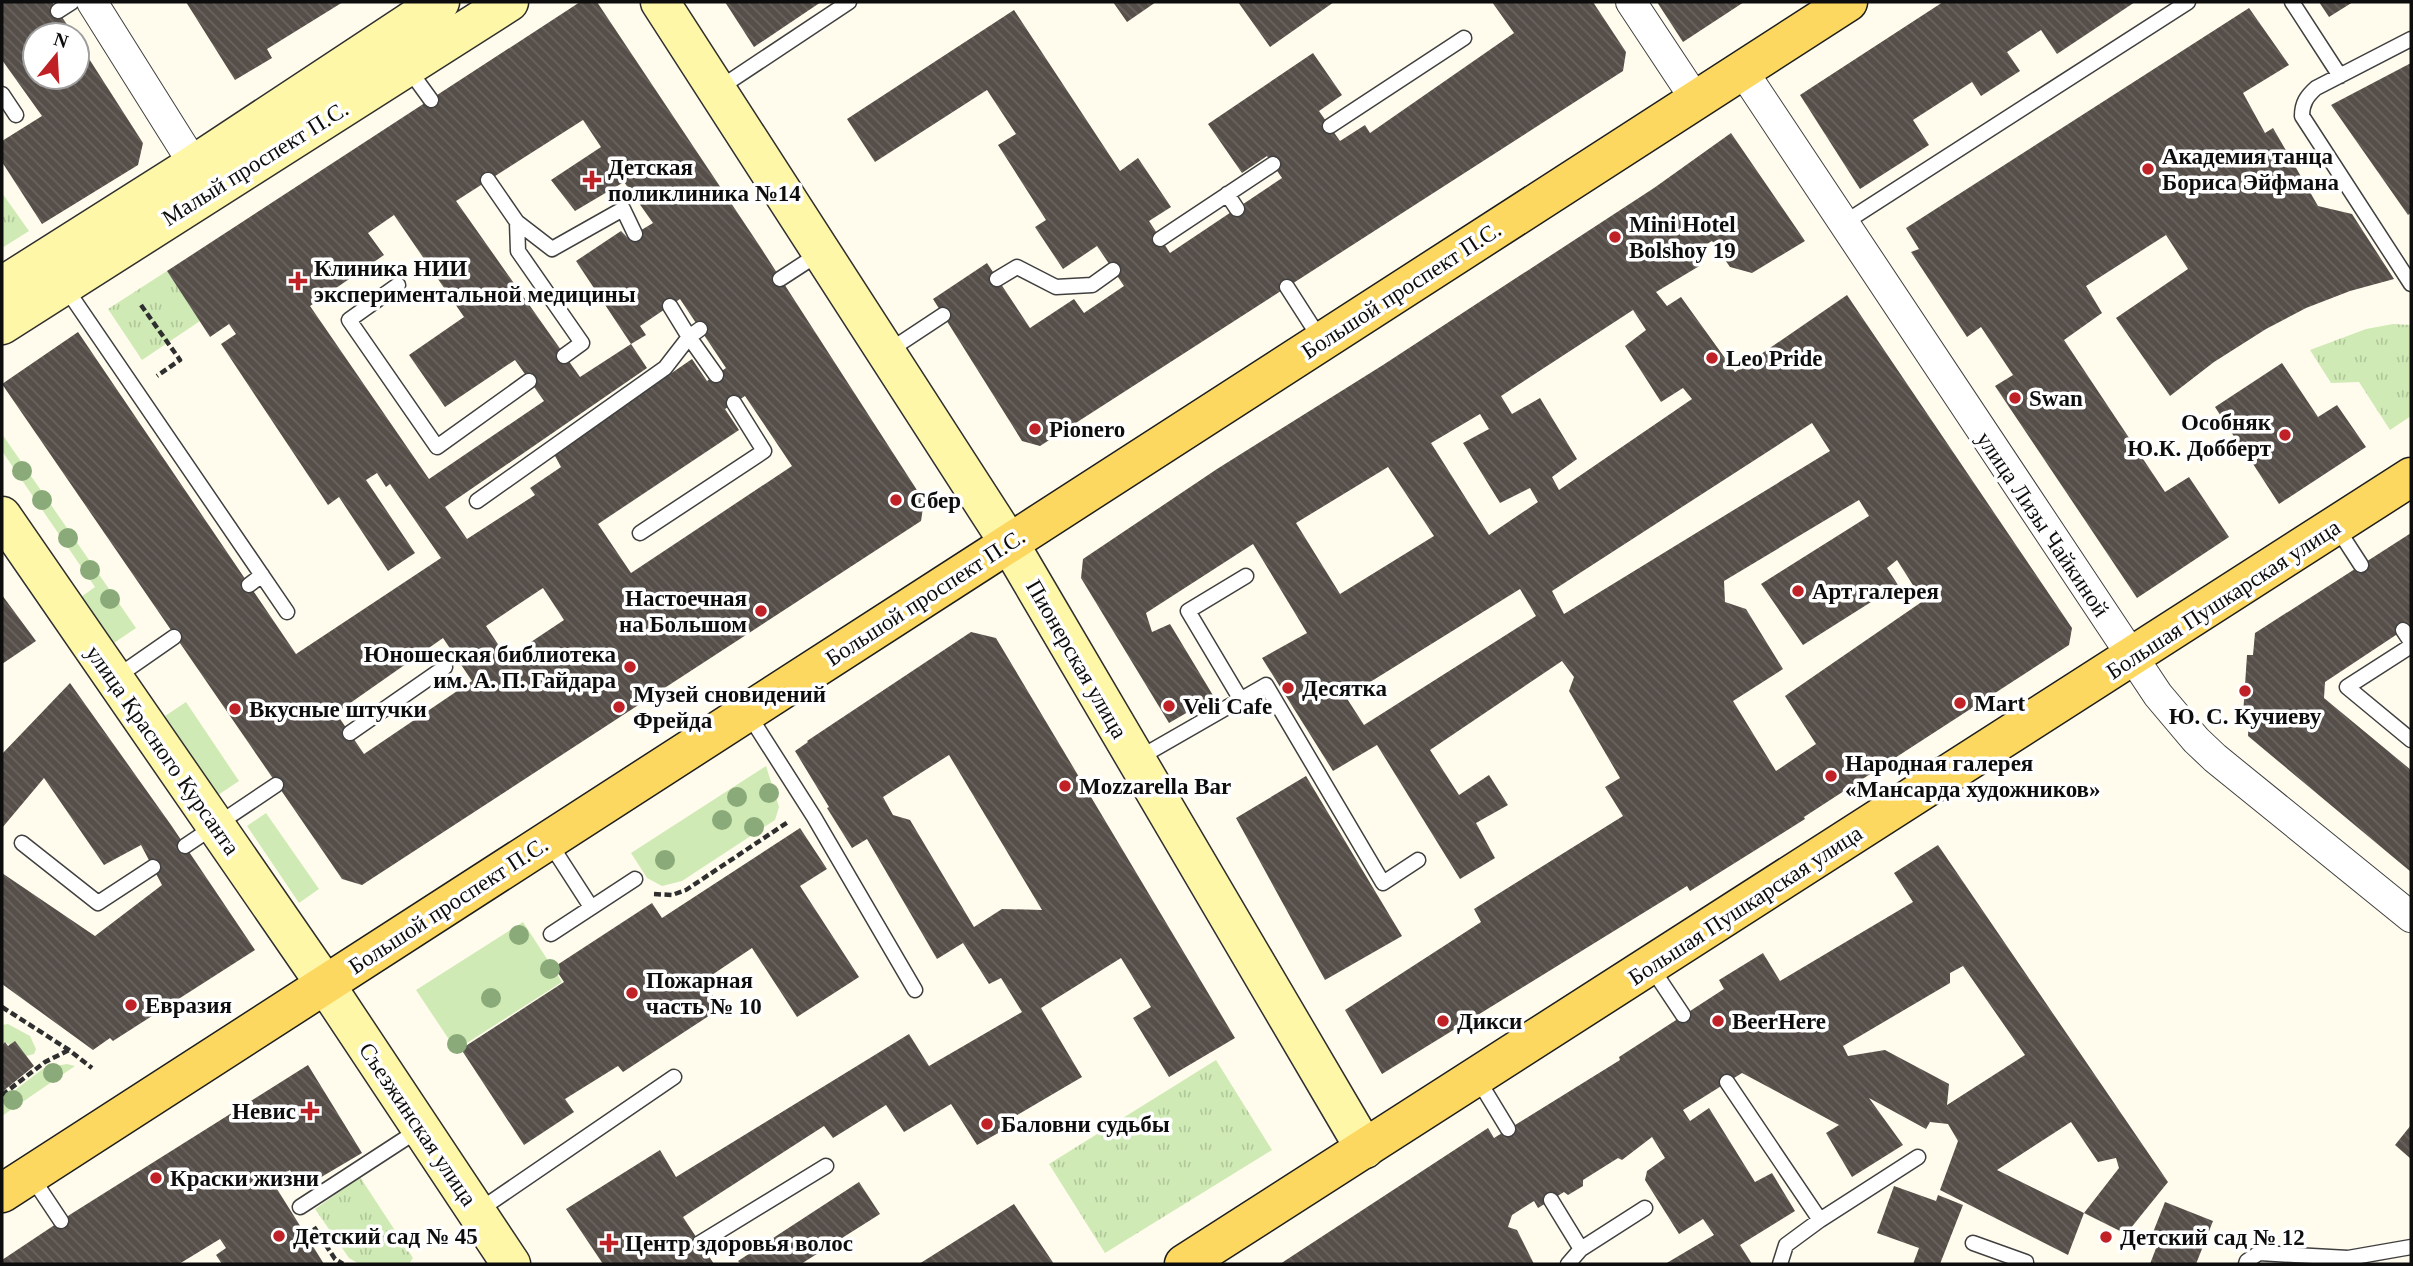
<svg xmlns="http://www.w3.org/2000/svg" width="2413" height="1266" viewBox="0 0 2413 1266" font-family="Georgia,serif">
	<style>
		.grass { fill: #d0eab5 }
		.park { fill: url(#park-tufts) }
		.building { fill: url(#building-back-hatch); fill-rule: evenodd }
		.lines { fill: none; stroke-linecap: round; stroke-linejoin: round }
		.lane-casing { stroke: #404040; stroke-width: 17 }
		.street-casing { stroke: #404040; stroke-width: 32 }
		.secondary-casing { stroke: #2f2f2f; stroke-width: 41 }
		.primary-casing { stroke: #1e1e1e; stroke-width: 41 }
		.path { stroke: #2f2f2f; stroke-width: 4.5; stroke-dasharray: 7 3.5; stroke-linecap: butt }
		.lane { stroke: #fff; stroke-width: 14 }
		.street { stroke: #fff; stroke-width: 30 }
		.secondary { stroke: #fff7a8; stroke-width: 38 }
		.primary { stroke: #fcd860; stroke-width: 38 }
		.tree { fill: #8aaa7a }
		.poi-dot { fill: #c02126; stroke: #fff; stroke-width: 2.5 }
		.labels { text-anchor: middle; stroke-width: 7; stroke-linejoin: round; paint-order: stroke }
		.poi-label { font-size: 23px; font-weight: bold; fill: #0d0d0d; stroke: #fff; text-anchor: start }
		.street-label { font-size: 23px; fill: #0d0d0d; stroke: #fff }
	</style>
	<defs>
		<pattern id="park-tufts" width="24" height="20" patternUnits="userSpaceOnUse" patternTransform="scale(1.75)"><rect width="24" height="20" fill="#d0eab5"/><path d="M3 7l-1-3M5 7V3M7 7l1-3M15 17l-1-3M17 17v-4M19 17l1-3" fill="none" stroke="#b1c89a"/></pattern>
		<pattern id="building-back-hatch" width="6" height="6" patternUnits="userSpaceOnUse" patternTransform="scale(1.75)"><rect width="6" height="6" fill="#564e49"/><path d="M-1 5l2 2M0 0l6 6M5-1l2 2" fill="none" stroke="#69635f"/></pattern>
	</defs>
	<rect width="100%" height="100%" fill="#fffced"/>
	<!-- grass -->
	<path class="grass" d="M 2,434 L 136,628 L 114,643 L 81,597 L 95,587 L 2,451 Z
		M 186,702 L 239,781 L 218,795 L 165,716 Z
		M 766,766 L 779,807 L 775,820 L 682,881 L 662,886 L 647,878 L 631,853 Z
		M 266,813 L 319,889 L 299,903 L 247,826 Z
		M 523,922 L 562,982 L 456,1050 L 416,990 Z
		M 8,1024 L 30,1036 L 36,1049 L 34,1054 L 26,1056 L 5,1042 L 2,1045 L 2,1025 Z
		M 67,1064 L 75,1066 L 2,1116 L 2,1100 L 44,1068 Z"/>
	<!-- park -->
	<path class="park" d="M 2,193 L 29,231 L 2,248 Z
		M 167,271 L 200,321 L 142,360 L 108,309 Z
		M 2393,324 L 2411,325 L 2411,416 L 2390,430 L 2359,382 L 2331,383 L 2310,350 L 2366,329 Z
		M 1216,1060 L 1272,1150 L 1105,1253 L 1049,1164 Z
		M 360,1177 L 413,1258 L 409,1264 L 359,1264 L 349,1258 L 315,1209 Z"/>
	<!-- building -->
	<path class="building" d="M 2,2 L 52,2 L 74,35 L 35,35 L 35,77 L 77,77 L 77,40 L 143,143 L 138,165 L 42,224 L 2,162 L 2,141 L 42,116 L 2,60 Z
		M 186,2 L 343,2 L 267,49 L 272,58 L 235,80 Z
		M 580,2 L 597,2 L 759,245 L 924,501 L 921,521 L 362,885 L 342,879 L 2,384 L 78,332 L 296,654 L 441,558 L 390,484 L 386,487 L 377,473 L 366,480 L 415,553 L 388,571 L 339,497 L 328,505 L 221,344 L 236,334 L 229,324 L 210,337 L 167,271 ZM 583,120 L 601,147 L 551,180 L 575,211 L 624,182 L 653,223 L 628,238 L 621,231 L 576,261 L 631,344 L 646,335 L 640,326 L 680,299 L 726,368 L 707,381 L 692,359 L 554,454 L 561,467 L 530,488 L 535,495 L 467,539 L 445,507 L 647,368 L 631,344 L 580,377 L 456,201 ZM 394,215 L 464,317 L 409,355 L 445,407 L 515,360 L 544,401 L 429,479 L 310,306 L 384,255 L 368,233 ZM 745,396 L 792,466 L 631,573 L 598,524 L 739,430 L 725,409 ZM 543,588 L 564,620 L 507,658 L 486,626 ZM 443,638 L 472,681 L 364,754 L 336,713 Z
		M 725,2 L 821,2 L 754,47 Z
		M 1113,2 L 1156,2 L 1127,22 Z
		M 1238,2 L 1334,2 L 1270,47 Z
		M 1492,2 L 1593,2 L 1626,52 L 1623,71 L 1040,446 L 1022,441 L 933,299 L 987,263 L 1030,328 L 1074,299 L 1084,313 L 1124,286 L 1097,246 L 1063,269 L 1035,227 L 1046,220 L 998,145 L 1016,134 L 987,90 L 875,162 L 847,119 L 1014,10 L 1120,171 L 1138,158 L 1171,207 L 1149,221 L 1170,253 L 1282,178 L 1267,156 L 1242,173 L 1208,124 L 1313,53 L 1342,95 L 1319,111 L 1340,141 L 1365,125 L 1370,133 L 1514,33 Z
		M 1657,2 L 1744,2 L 1683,42 Z
		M 1943,2 L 2135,2 L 2057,54 L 2041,30 L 2007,52 L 2020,71 L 1981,96 L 1972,82 L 1913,120 L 1929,145 L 1860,189 L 1800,95 Z
		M 2319,2 L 2353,2 L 2329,17 Z
		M 2249,8 L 2289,65 L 2243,93 L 2265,133 L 2273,128 L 2318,206 L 2352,214 L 2394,279 L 2350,291 L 2306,308 L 2266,329 L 2214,362 L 2170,396 L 2116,318 L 2188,269 L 2166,235 L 2086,286 L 2102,313 L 2064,340 L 2165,492 L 2189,477 L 2229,537 L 2137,598 L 1995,386 L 2013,375 L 1981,327 L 1967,337 L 1911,252 L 1919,249 L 1906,228 Z
		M 2411,63 L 2411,213 L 2408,215 L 2331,105 Z
		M 1731,133 L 1805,241 L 1752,273 L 1730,267 L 1712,241 L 1694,252 L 1701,265 L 1656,292 L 1667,306 L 1681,297 L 1735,372 L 1847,295 L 2072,628 L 2069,645 L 1804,817 L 1805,819 L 1690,891 L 1687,886 L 1382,1074 L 1345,1010 L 1481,922 L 1474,909 L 1623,816 L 1605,787 L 1620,778 L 1569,691 L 1574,677 L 1562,661 L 1430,750 L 1459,795 L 1489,775 L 1508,805 L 1476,823 L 1495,858 L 1460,879 L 1377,745 L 1333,771 L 1262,658 L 1307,633 L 1253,544 L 1146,613 L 1152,632 L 1170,624 L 1214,697 L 1169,723 L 1081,578 L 1083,559 L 1217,469 L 1383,365 L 1654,188 ZM 1633,310 L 1646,330 L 1625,346 L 1661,402 L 1683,388 L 1692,399 L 1559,490 L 1552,477 L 1577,459 L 1540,398 L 1512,414 L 1501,396 ZM 1480,414 L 1489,429 L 1463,443 L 1500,503 L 1530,488 L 1538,502 L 1489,535 L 1431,443 ZM 1812,423 L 1830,451 L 1564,614 L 1552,591 ZM 1388,467 L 1434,536 L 1340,594 L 1296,523 ZM 1859,500 L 1869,516 L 1761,584 L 1803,645 L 1898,585 L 1887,568 L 1897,560 L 1923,601 L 1785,696 L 1816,744 L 1776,771 L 1733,701 L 1783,669 L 1746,609 L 1725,602 L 1724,581 ZM 1520,589 L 1536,616 L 1364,725 L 1346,697 Z
		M 2282,363 L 2318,417 L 2337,405 L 2366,447 L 2279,504 L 2244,450 L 2236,456 L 2227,443 L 2235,438 L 2215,407 Z
		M 2411,533 L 2411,625 L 2325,682 L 2324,698 L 2411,770 L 2411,872 L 2248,736 L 2249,716 L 2243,715 L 2247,655 L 2253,655 L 2255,633 Z
		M 2,595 L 36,641 L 2,664 Z
		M 971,632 L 996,638 L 1235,1038 L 1169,1077 L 1133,1018 L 1151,1007 L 1121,958 L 1041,1008 L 1082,1077 L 1002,1124 L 1000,1132 L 977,1145 L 951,1104 L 904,1132 L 886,1105 L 833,1138 L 824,1126 L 683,1217 L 714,1264 L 603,1264 L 566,1209 L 660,1150 L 676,1177 L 909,1034 L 929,1066 L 1022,1012 L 1001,978 L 989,984 L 963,943 L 937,959 L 867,839 L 852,848 L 827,808 L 829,807 L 795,751 L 808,742 L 807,741 ZM 949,755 L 1042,910 L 1002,909 L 974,927 L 910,820 L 893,815 L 883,797 Z
		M 70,683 L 171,825 L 255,950 L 113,1041 L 110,1038 L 93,1050 L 2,984 L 2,873 L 95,936 L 162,885 L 141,845 L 104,865 L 44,778 L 2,828 L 2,754 Z
		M 1306,776 L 1402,936 L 1325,980 L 1236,818 Z
		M 800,828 L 827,869 L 800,886 L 859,977 L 797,1017 L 752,948 L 703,981 L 721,1008 L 623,1072 L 618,1066 L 565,1099 L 574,1112 L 524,1145 L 461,1049 L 564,982 L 554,967 L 652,903 L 662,918 Z
		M 1938,845 L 2168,1182 L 2126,1234 L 2084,1213 L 2119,1168 L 2116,1158 L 2098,1162 L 2071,1122 L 1997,1170 L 2084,1213 L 2068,1255 L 1940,1190 L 1958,1141 L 1948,1124 L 1930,1122 L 1926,1129 L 1869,1098 L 1903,1145 L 1852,1177 L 1826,1133 L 1839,1125 L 1742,1073 L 1683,1110 L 1690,1121 L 1709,1108 L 1755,1182 L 1772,1173 L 1795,1211 L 1740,1245 L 1752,1264 L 1665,1264 L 1714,1235 L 1703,1219 L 1679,1234 L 1645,1180 L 1647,1171 L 1665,1158 L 1652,1137 L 1622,1160 L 1618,1158 L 1583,1180 L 1583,1186 L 1568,1195 L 1564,1192 L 1538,1208 L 1534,1201 L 1512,1215 L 1508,1227 L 1517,1230 L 1534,1264 L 1280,1264 L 1488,1128 L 1494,1138 L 1620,1060 L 1619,1057 L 1724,989 L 1719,980 L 1763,953 L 1780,981 L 1913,902 L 1894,873 ZM 1963,966 L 2025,1055 L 1947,1105 L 1949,1084 L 1885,1050 L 1848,1056 L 1843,1046 L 1950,983 L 1950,973 Z
		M 15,1041 L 34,1066 L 2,1092 L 2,1045 L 5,1042 L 8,1046 Z
		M 308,1065 L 362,1153 L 301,1189 L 290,1170 L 272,1181 L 324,1264 L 222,1264 L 216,1255 L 226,1248 L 220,1239 L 179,1264 L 2,1264 L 2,1260 L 71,1214 Z
		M 2411,1125 L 2411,1159 L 2395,1145 Z
		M 859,1182 L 880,1214 L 801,1264 L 741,1264 L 738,1261 Z
		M 1894,1186 L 1936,1201 L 1938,1195 L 1963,1205 L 1940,1264 L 1913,1264 L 1919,1248 L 1877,1233 Z
		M 2165,1202 L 2213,1221 L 2196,1264 L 2150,1264 L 2158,1243 L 2150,1240 Z
		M 1014,1204 L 1054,1264 L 919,1264 Z"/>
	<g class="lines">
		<!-- lane casing -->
		<g class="lane-casing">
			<path id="lane" d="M 2292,2 L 2340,76
				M 58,11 L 72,2
				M 2411,39 L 2316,88 C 2307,96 2302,103 2302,116 L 2411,284
				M 407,67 L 431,100
				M 718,89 L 849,2
				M 2,94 L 16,115
				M 1330,126 L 1464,38
				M 488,180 L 517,222 L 518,251 L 582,343 L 564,356
				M 1227,194 L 1237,209
				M 517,222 L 552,249 L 623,209 L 635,234
				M 1844,223 L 2188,2
				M 1160,239 L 1273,164
				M 780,279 L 820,253
				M 997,279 L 1017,267 L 1056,287 L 1092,285 L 1113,270
				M 398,285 L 349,320 L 437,447 L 529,381
				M 65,287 L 287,612
				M 1287,287 L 1321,340
				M 700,329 L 689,337 L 716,375
				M 887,352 L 943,315
				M 477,501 L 665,368 L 689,337 L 670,306
				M 2337,528 L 2361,565
				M 640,533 L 764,451 L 734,403
				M 249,585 L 262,575
				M 2403,630 L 2411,642
				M 2411,646 L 2347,687 L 2411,740
				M 115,678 L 174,637
				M 1241,700 L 1188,611 L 1246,576
				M 747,712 L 814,817 L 915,990
				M 350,733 L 445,667
				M 1137,759 L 1266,685 L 1383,883 L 1418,860
				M 549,842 L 591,907
				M 22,843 L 98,903 L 153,867
				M 185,846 L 276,785
				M 551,934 L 635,879
				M 1651,967 L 1683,1015
				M 1477,1078 L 1508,1129
				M 1727,1082 L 1820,1220
				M 31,1176 L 61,1221
				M 1551,1200 L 1581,1249 L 1568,1264
				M 300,1207 L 420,1129
				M 478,1211 L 674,1077
				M 700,1243 L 826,1166
				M 1973,1243 L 2026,1262 L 2026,1264
				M 1581,1249 L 1645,1208
				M 1780,1264 L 1786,1245 L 1820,1220 L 1918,1157
				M 2246,1264 L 2247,1261 L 2259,1253 L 2348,1258 L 2411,1247"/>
		</g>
		<!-- street casing -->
		<g class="street-casing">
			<path id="street" d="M 92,2 L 205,182
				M 1631,2 L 1696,100
				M 1742,70 L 2158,695 L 2196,740 L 2215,758 L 2411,917"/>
		</g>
		<!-- secondary casing -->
		<g class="secondary-casing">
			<path id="secondary" d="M 660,2 L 1009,543 L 1365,1149
				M 2,286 L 193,165 L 440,2
				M 2,325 L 509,2
				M 2,516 L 325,984 L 511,1264"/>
		</g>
		<!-- primary casing -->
		<g class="primary-casing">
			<path id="primary" d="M 2,1193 L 1848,2
				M 1184,1264 L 2411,477"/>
		</g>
		<!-- path -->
		<path class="path" d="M 141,305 L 180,360 L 157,376
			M 654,894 L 672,895 L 686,890 L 788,822
			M 2,1007 L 69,1050 L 92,1068
			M 2,1095 L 45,1062 L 69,1050
			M 314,1227 L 335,1259 L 343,1264"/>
		<!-- lane -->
		<use href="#lane" class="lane"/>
		<!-- street -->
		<use href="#street" class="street"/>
		<!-- secondary -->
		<use href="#secondary" class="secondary"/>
		<!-- primary -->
		<use href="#primary" class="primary"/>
	</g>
	<!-- trees -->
	<g class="tree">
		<circle cx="22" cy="471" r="10"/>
		<circle cx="42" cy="500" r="10"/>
		<circle cx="68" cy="538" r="10"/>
		<circle cx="90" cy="570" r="10"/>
		<circle cx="110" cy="599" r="10"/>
		<circle cx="769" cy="793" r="10"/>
		<circle cx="737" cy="797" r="10"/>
		<circle cx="722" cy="820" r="10"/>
		<circle cx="754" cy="827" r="10"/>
		<circle cx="665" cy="860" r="10"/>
		<circle cx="519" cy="935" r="10"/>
		<circle cx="550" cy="969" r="10"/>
		<circle cx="491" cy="998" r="10"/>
		<circle cx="457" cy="1044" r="10"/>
		<circle cx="53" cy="1073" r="10"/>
		<circle cx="13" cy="1100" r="10"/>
	</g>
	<!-- markers -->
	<g class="poi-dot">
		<circle cx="2148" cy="169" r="7"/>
		<path d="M588.5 169.5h7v7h7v7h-7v7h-7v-7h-7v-7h7z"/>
		<circle cx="1615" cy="237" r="7"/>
		<path d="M294.5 270.5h7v7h7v7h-7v7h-7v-7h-7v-7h7z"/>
		<circle cx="1712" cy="358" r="7"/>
		<circle cx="2015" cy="398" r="7"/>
		<circle cx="1035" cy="429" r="7"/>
		<circle cx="2285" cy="435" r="7"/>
		<circle cx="896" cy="500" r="7"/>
		<circle cx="1798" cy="591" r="7"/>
		<circle cx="761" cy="611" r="7"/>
		<circle cx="630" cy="667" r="7"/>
		<circle cx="1288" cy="688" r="7"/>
		<circle cx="2245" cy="691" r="7"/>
		<circle cx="1960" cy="703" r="7"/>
		<circle cx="1169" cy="706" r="7"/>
		<circle cx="619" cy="707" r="7"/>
		<circle cx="235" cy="709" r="7"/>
		<circle cx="1831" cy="776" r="7"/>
		<circle cx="1065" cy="786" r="7"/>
		<circle cx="632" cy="993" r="7"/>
		<circle cx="131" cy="1005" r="7"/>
		<circle cx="1443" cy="1021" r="7"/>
		<circle cx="1718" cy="1021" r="7"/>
		<path d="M306.5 1100.5h7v7h7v7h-7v7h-7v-7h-7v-7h7z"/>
		<circle cx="987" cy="1124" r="7"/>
		<circle cx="156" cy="1178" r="7"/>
		<circle cx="279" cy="1236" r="7"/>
		<circle cx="2106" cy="1237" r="7"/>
		<path d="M605.5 1232.5h7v7h7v7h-7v7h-7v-7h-7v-7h7z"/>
	</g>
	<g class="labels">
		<!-- poi labels -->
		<g class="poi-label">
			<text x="2162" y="164">Академия танца<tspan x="2162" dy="26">Бориса Эйфмана</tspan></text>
			<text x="608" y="175">Детская<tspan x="608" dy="26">поликлиника №14</tspan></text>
			<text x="1629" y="232">Mini Hotel<tspan x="1629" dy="26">Bolshoy 19</tspan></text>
			<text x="314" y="276">Клиника НИИ<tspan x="314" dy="26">экспериментальной медицины</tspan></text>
			<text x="1726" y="366">Leo Pride</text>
			<text x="2029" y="406">Swan</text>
			<text x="2271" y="430" text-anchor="end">Особняк<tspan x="2271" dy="26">Ю.К. Добберт</tspan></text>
			<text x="1049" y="437">Pionero</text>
			<text x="910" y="508">Сбер</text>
			<text x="1812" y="599">Арт галерея</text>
			<text x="747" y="606" text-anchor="end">Настоечная<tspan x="747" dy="26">на Большом</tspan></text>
			<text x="616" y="662" text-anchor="end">Юношеская библиотека<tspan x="616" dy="26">им. А. П. Гайдара</tspan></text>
			<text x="1302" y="696">Десятка</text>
			<text x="633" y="702">Музей сновидений<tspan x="633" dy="26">Фрейда</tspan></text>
			<text x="1974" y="711">Mart</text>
			<text x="1183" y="714">Veli Cafe</text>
			<text x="249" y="717">Вкусные штучки</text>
			<text x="2245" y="724" text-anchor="middle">Ю. С. Кучиеву</text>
			<text x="1845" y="771">Народная галерея<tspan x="1845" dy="26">«Мансарда художников»</tspan></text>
			<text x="1079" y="794">Mozzarella Bar</text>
			<text x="646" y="988">Пожарная<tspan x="646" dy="26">часть № 10</tspan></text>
			<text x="145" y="1013">Евразия</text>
			<text x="1457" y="1029">Дикси</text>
			<text x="1732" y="1029">BeerHere</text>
			<text x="296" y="1119" text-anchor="end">Невис</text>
			<text x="1001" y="1132">Баловни судьбы</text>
			<text x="170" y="1186">Краски жизни</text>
			<text x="293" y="1244">Детский сад № 45</text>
			<text x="2120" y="1245">Детский сад № 12</text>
			<text x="625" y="1251">Центр здоровья волос</text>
		</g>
		<!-- street labels -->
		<g class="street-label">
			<text transform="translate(255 163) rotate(-32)" y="8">Малый проспект П.С.</text>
			<text transform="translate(1401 290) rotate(-33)" y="8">Большой проспект П.С.</text>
			<text transform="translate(2043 524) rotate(56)" y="8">улица Лизы Чайкиной</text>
			<text transform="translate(925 597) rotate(-33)" y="8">Большой проспект П.С.</text>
			<text transform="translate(2223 599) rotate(-33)" y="8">Большая Пушкарская улица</text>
			<text transform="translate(1077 659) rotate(60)" y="8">Пионерская улица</text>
			<text transform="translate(163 750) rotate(55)" y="8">улица Красного Курсанта</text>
			<text transform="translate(448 905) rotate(-33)" y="8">Большой проспект П.С.</text>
			<text transform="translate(1745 905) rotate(-33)" y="8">Большая Пушкарская улица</text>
			<text transform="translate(418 1124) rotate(56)" y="8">Съезжинская улица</text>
		</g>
	</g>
	<!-- border -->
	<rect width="2413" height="1266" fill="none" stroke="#0d0d0d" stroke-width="7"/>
	<!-- north arrow -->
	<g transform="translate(56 56) rotate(18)"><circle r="33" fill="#ffffff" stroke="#9e9e9e" stroke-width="2"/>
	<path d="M0-5L12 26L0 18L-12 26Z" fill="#c02126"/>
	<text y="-10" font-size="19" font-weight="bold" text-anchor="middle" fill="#0d0d0d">N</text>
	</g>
</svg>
